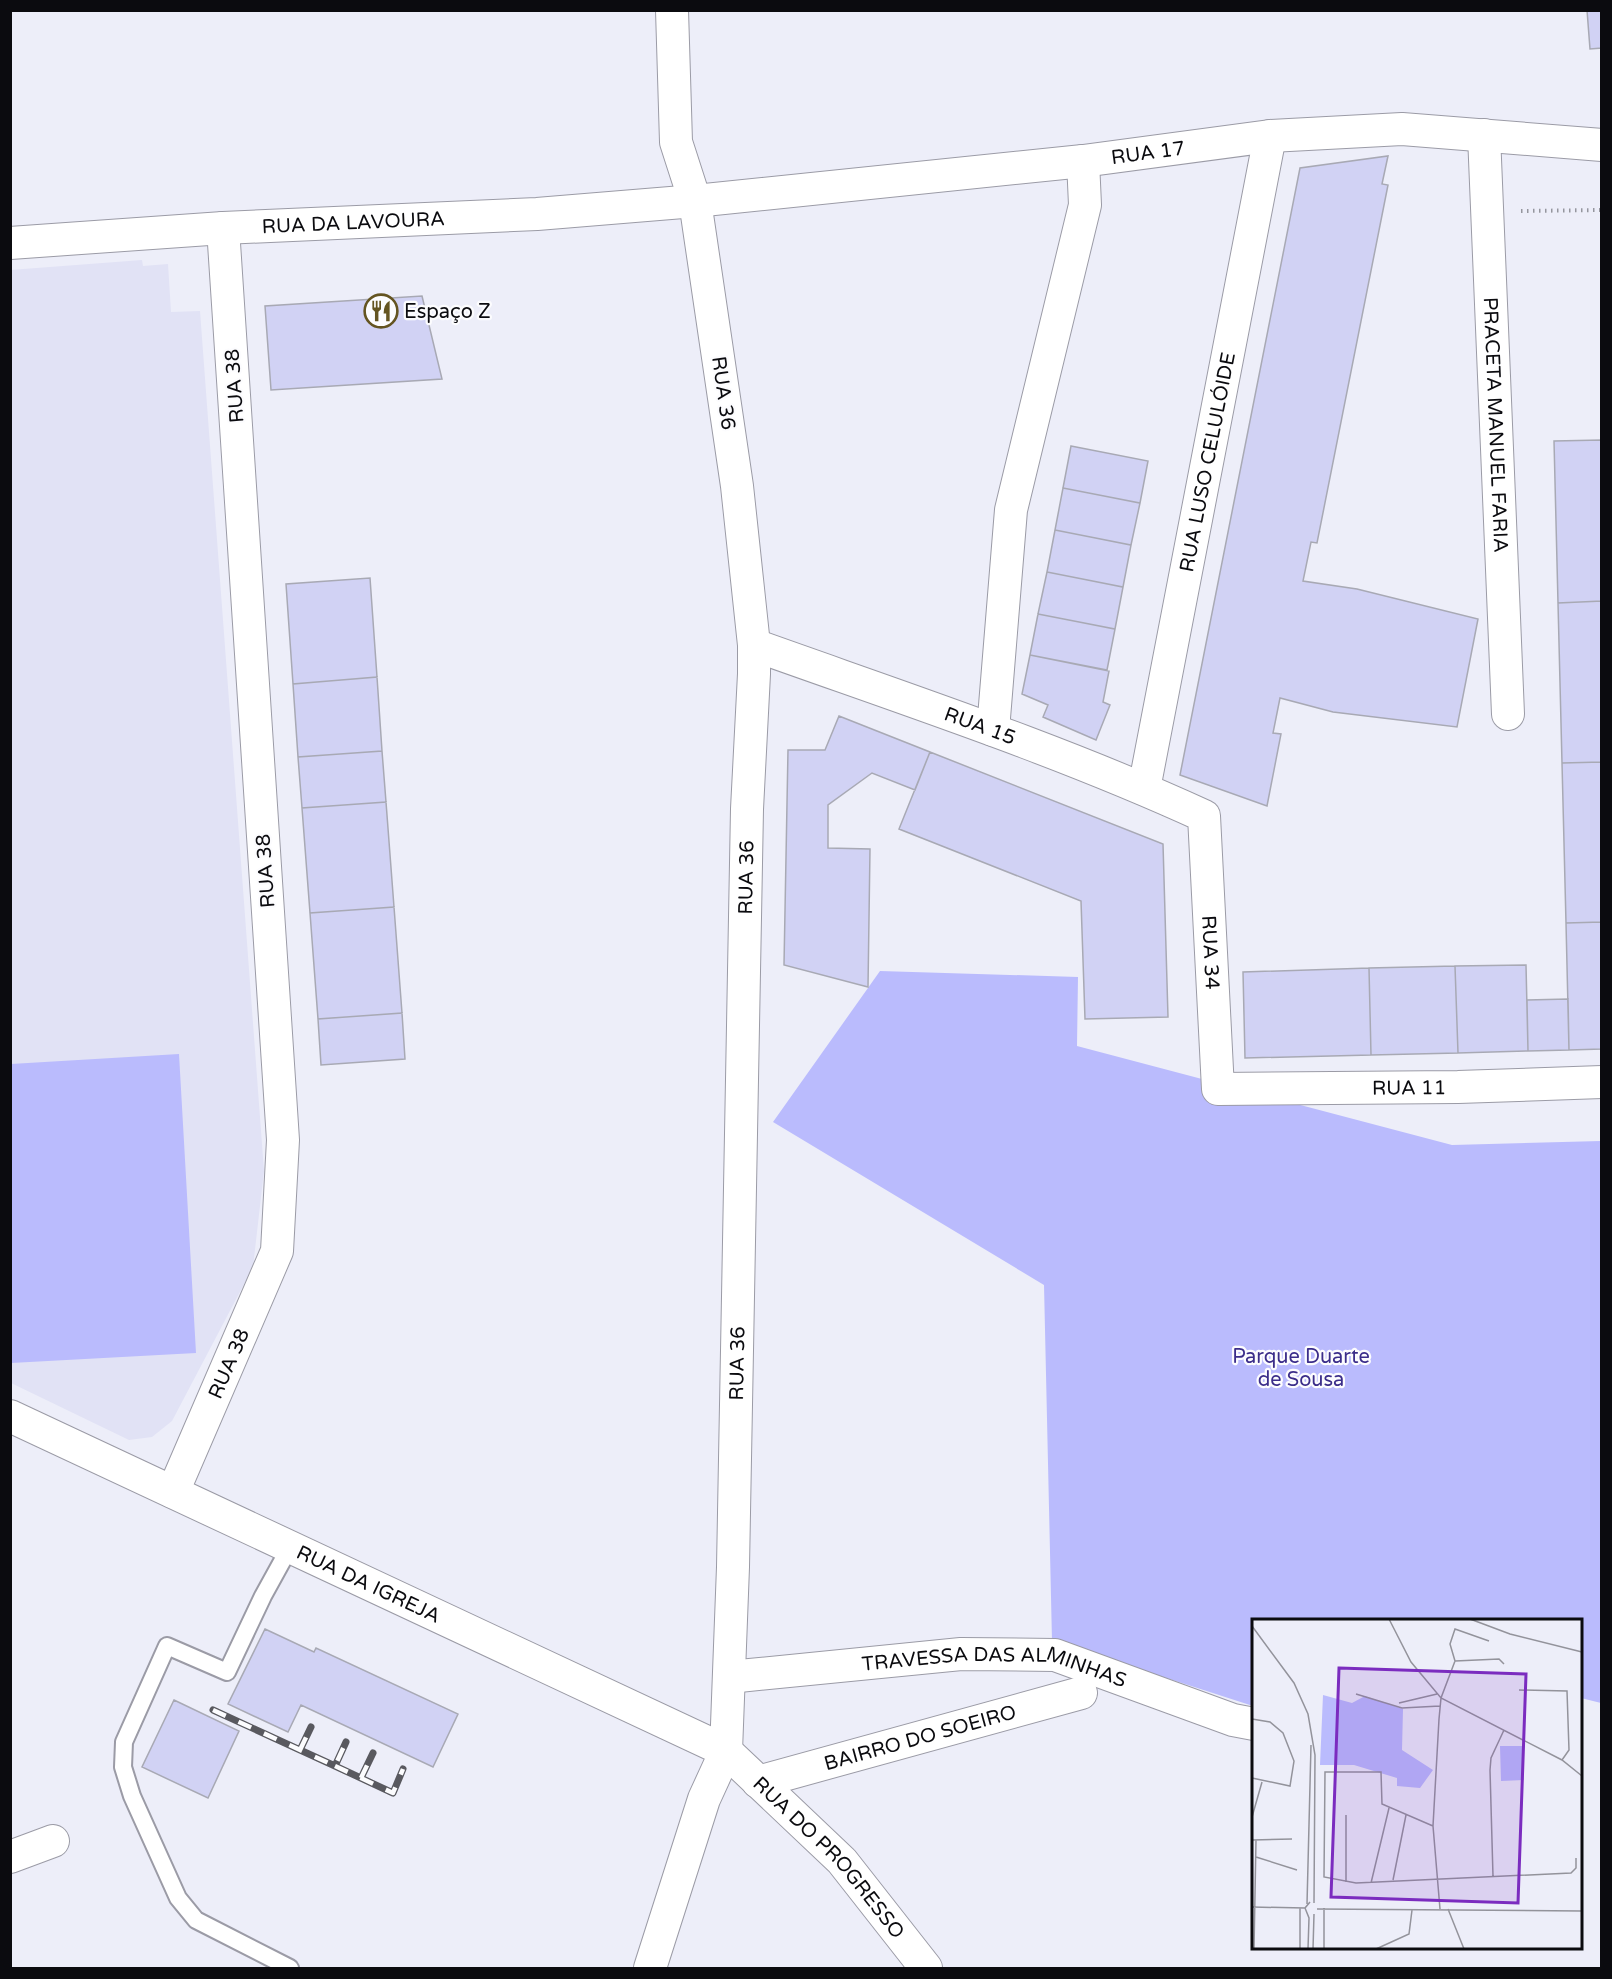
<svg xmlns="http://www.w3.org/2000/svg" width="1612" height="1979" viewBox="0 0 1612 1979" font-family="'Varela Round',sans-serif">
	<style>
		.built { fill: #e1e2f5 }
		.green { fill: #babbfd }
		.building { fill: #d1d2f4; stroke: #a8a9b4; stroke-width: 1.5 }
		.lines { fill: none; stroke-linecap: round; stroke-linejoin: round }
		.service-casing { stroke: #9b9ba6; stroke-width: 20 }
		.minor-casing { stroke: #9b9ba6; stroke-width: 34 }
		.path { stroke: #95969e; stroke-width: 4; stroke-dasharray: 1.5 4.5; stroke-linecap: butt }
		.service { stroke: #fff; stroke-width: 16 }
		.minor { stroke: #fff; stroke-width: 32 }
		.rail-casing { stroke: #59595f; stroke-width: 7 }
		.rail { stroke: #fcfcfe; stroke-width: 4.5; stroke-dasharray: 14; stroke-linecap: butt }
		.labels { text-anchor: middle; stroke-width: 4.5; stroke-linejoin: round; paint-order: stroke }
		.street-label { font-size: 20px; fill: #0b0b0f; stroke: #fcfcfe }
		.poi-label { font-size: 20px; fill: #0b0b0f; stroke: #fcfcfe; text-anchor: start }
		.park-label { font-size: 20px; fill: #3b2d8a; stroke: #fcfcfe }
		.inset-road { fill: none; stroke: #93939b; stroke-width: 1.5 }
		.view { fill: #7b2cbf; fill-opacity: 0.15; stroke: #7b2cbf; stroke-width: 3 }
		.inset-edge { fill: none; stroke: #0b0b0f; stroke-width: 3 }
	</style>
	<rect width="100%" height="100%" fill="#edeef9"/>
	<!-- built -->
	<path class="built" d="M 142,260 L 143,266 L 168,264 L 171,312 L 200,311 L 264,1171 L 253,1267 L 172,1421 L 152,1437 L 129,1440 L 11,1383 L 10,270 Z"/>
	<!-- green -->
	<path class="green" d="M 880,971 L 1078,977 L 1077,1046 L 1452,1145 L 1601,1141 L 1601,1703 L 1581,1698 L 1580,1620 L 1254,1620 L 1253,1706 L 1052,1641 L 1044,1285 L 773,1122 Z
		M 179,1054 L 196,1353 L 11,1363 L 11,1064 Z"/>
	<!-- building -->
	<path class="building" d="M 1587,10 L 1602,10 L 1602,48 L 1590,49 Z
		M 1388,156 L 1382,184 L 1388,185 L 1317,543 L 1311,542 L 1303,581 L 1357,589 L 1478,619 L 1457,727 L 1333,712 L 1280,698 L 1273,733 L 1281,734 L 1267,806 L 1180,775 L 1300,168 Z
		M 422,296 L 442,379 L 271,390 L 265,306 Z
		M 1602,440 L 1602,601 L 1558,603 L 1554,441 Z
		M 1071,446 L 1148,461 L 1140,503 L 1063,488 Z
		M 1063,488 L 1140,503 L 1131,545 L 1055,530 Z
		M 1055,530 L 1131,545 L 1123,587 L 1047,572 Z
		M 1047,572 L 1123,587 L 1115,629 L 1038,614 Z
		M 370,578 L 377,677 L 293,684 L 286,584 Z
		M 1602,601 L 1602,762 L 1562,763 L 1558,603 Z
		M 1038,614 L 1115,629 L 1107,670 L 1030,655 Z
		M 1030,655 L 1109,671 L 1103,702 L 1110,705 L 1096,740 L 1043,717 L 1048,705 L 1022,694 Z
		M 377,677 L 382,751 L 298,757 L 293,684 Z
		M 839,716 L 930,752 L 915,790 L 872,773 L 828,805 L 828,848 L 870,849 L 868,987 L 784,965 L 788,750 L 825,750 Z
		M 382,751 L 386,802 L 302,808 L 298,757 Z
		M 930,752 L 1163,844 L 1168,1017 L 1085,1019 L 1081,901 L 899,829 Z
		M 1602,762 L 1602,922 L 1566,923 L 1562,763 Z
		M 386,802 L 394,907 L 310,913 L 302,808 Z
		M 394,907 L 402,1013 L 318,1019 L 310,913 Z
		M 1602,922 L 1602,1049 L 1569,1050 L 1566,923 Z
		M 1526,965 L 1528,1051 L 1458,1053 L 1455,966 Z
		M 1455,966 L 1458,1053 L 1371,1055 L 1369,968 Z
		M 1369,968 L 1371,1055 L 1245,1058 L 1243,972 Z
		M 1568,999 L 1569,1050 L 1528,1051 L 1527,1000 Z
		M 402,1013 L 405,1059 L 321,1065 L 318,1019 Z
		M 265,1629 L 314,1652 L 316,1648 L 458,1714 L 433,1767 L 301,1705 L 288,1732 L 228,1704 Z
		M 174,1700 L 239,1731 L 208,1798 L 142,1767 Z"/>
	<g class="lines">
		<!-- service casing -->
		<g class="service-casing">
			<path id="service" d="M 290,1968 L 196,1920 L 178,1898 L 132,1796 L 123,1767 L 124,1742 L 167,1646 L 227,1672 L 263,1596 L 290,1547"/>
		</g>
		<!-- minor casing -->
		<g class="minor-casing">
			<g id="minor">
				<path id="s1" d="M 1484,135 L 1508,714"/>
				<path id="s2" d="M 10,243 L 223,228 L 537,214 L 695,201 L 1083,161 L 1270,136 L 1402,129 L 1602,145"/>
				<path id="s3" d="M 754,645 C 905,699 1058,749 1204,816 L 1218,1089 L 1458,1087 L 1602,1082"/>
				<path d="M 993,730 L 1011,510 L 1085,205 L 1083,161"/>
				<path id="s4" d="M 1144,789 L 1270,136"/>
				<path id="s5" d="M 10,1416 L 726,1751 L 842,1861 L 926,1968"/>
				<path id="s6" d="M 173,1492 L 277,1251 L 283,1140 L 223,228"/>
				<path id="s7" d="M 729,1677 L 961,1654 L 1055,1655 L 1233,1720 L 1254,1724"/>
				<path id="s8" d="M 758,1782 L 1081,1693"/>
				<path d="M 10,1857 L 53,1841"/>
				<path id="s9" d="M 650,1968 L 704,1799 L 726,1751 L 733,1567 L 747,809 L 754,674 L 754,645 L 737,486 L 695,201 L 676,142 L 672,10"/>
			</g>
		</g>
		<!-- path -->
		<path class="path" d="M 1521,211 L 1602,210"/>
		<!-- service -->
		<use href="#service" class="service"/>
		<!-- minor -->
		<use href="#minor" class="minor"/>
		<!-- rail casing -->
		<g class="rail-casing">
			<path id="rail" d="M 213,1710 L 335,1766 L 346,1742
				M 300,1750 L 311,1727
				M 335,1766 L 393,1793 L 403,1769
				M 361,1778 L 373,1753"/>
		</g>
		<!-- rail -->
		<use href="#rail" class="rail"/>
	</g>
	<!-- icons -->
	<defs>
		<g id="restaurant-ring" transform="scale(1.725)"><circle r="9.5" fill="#fcfcfe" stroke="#645421" stroke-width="1.5"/><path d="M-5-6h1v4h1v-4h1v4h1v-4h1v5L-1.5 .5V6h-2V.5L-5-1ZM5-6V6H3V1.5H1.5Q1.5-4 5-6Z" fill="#645421"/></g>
	</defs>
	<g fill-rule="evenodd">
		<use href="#restaurant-ring" x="381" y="311"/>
	</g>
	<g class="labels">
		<!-- street labels -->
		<g class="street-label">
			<text dy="7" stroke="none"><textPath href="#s2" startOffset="1142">RUA 17</textPath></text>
			<text dy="7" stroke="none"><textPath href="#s2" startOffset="344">RUA DA LAVOURA</textPath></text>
			<text transform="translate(234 386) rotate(-94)" y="7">RUA 38</text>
			<text transform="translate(724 393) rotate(82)" y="7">RUA 36</text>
			<text dy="7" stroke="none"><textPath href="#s1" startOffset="290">PRACETA MANUEL FARIA</textPath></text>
			<text dy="7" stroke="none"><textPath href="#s4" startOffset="333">RUA LUSO CELULÓIDE</textPath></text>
			<text dy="7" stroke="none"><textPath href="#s3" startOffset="240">RUA 15</textPath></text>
			<text transform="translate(265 871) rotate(-94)" y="7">RUA 38</text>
			<text dy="7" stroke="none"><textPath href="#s9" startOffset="1104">RUA 36</textPath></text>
			<text dy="7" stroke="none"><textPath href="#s3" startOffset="618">RUA 34</textPath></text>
			<text dy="7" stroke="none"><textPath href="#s3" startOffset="946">RUA 11</textPath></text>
			<text dy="7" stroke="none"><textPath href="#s9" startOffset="618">RUA 36</textPath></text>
			<text dy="7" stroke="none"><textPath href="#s6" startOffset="140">RUA 38</textPath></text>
			<text dy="7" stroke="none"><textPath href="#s5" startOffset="396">RUA DA IGREJA</textPath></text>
			<text dy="7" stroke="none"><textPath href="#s7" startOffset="268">TRAVESSA DAS ALMINHAS</textPath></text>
			<text dy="7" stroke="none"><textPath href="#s8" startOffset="168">BAIRRO DO SOEIRO</textPath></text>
			<text dy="7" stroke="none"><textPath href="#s5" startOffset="939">RUA DO PROGRESSO</textPath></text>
		</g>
		<!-- poi labels -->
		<g class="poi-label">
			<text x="404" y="318">Espaço Z</text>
		</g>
		<!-- park labels -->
		<g class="park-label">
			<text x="1301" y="1363">Parque Duarte<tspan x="1301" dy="23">de Sousa</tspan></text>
		</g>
	</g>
	<!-- overview -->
	<g transform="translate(1252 1619)">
		<rect width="330" height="330" fill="#edeef9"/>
		<path d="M 71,76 L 100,84 L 113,77 L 151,90 L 150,131 L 181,151 L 168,169 L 145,167 L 145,159 L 102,146 L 68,146 ZM 248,127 L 271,127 L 272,161 L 249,162 Z" fill="#babbfd"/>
		<path class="inset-road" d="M 137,0 L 159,43 L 189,79 L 310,141 L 330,157M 218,0 L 258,15 L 330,33M 0,7 L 42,64 L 56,95 L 63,136 L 62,284M 203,42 L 198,25 L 203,10 L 237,22M 203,42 L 247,40 L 252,45M 267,71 L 315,72 L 317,131 L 310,141M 104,75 L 150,89 L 188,87M 147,84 L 185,75M 0,100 L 18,103 L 31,114 L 42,142 L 38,167 L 0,159M 94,196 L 94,263M 0,198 L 10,163M 181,207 L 130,185 L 129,153 L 73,153 L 72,258 L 104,264 L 319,254 L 324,249 L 324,239M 0,221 L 40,220M 4,238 L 45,251M 241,257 L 238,151 L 239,139 L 252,111M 141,261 L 154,196M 119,264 L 137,189M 55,285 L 59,126M 0,288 L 53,289M 65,290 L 330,292M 188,290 L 181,207 L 187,100 L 189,79 L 203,42M 196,290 L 212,330M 2,330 L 4,221M 48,330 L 48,289M 56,330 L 57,299 L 53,289 L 58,283M 61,330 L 62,295M 72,330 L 72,289M 124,330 L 157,315 L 160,291"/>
		<path class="view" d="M 87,49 L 274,55 L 266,284 L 79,278 Z"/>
		<rect width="330" height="330" class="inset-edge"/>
	</g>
	<!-- border -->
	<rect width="1612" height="1979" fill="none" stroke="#0b0b0f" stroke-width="24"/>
</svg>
